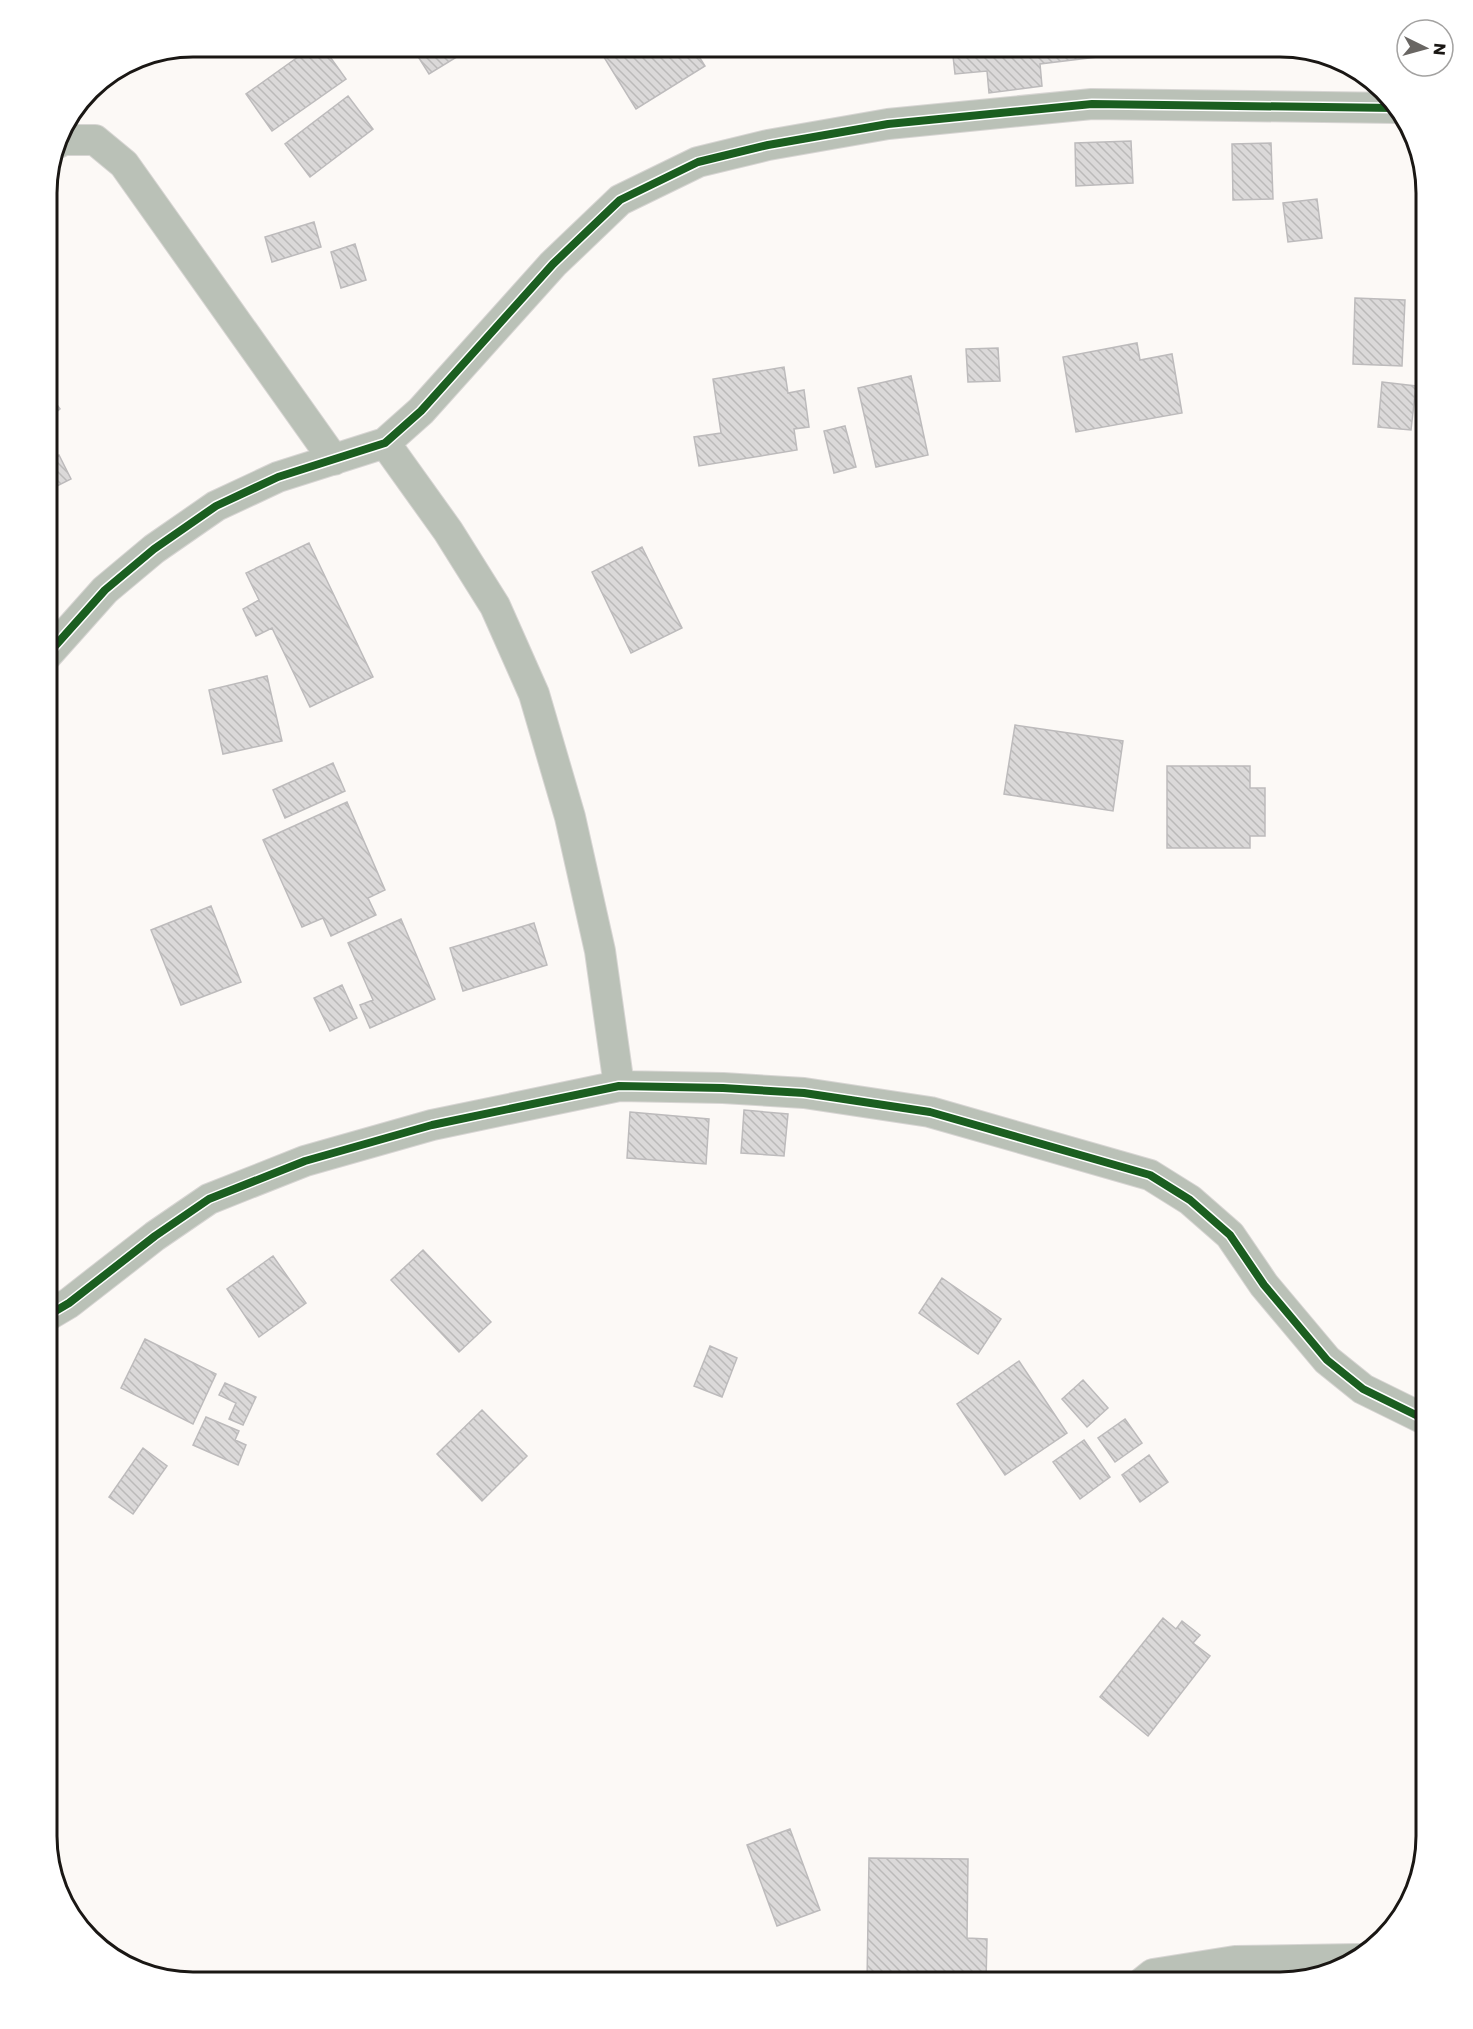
<svg xmlns="http://www.w3.org/2000/svg" width="1473" height="2029" viewBox="0 0 1473 2029" font-family="Poppins,sans-serif">
	<style>
		.building { fill: url(#building-back-hatch); stroke: #bdbbbc; stroke-width: 1.5 }
		.lines { fill: none; stroke-linecap: round; stroke-linejoin: round }
		.minor-casing { stroke: #d7d5d3; stroke-width: 32 }
		.minor { stroke: #bac1b7; stroke-width: 30 }
		.cycleway-casing { stroke: #fff; stroke-width: 11 }
		.cycleway { stroke: #1b5e20; stroke-width: 8 }
		.rim { fill: none; stroke: #1a1714; stroke-width: 3 }
	</style>
	<defs>
		<pattern id="building-back-hatch" width="6" height="6" patternUnits="userSpaceOnUse" patternTransform="scale(1.5)"><rect width="6" height="6" fill="#dbd9d9"/><path d="M-1 5l2 2M0 0l6 6M5-1l2 2" fill="none" stroke="#bbbab9"/></pattern>
	</defs>
	<rect width="100%" height="100%" fill="#fcf9f6"/>
	<!-- building -->
	<path class="building" d="M 312,47 L 323,47 L 346,79 L 272,131 L 246,94 Z
		M 412,47 L 473,47 L 429,74 Z
		M 614,47 L 693,47 L 705,66 L 636,109 L 602,54 Z
		M 952,47 L 1104,47 L 1105,56 L 1040,64 L 1042,86 L 989,93 L 987,71 L 955,74 Z
		M 1136,47 L 1222,47 L 1222,51 L 1137,56 Z
		M 348,96 L 373,129 L 310,177 L 285,144 Z
		M 1131,141 L 1133,183 L 1076,186 L 1075,143 Z
		M 1271,143 L 1273,199 L 1233,200 L 1232,144 Z
		M 1317,199 L 1322,238 L 1288,242 L 1283,203 Z
		M 314,222 L 321,247 L 272,262 L 265,237 Z
		M 355,244 L 366,280 L 341,288 L 331,252 Z
		M 1355,298 L 1405,300 L 1402,366 L 1353,364 Z
		M 1137,343 L 1140,360 L 1172,354 L 1182,413 L 1076,432 L 1063,357 Z
		M 998,348 L 1000,381 L 968,382 L 966,349 Z
		M 784,367 L 788,393 L 804,390 L 809,427 L 794,429 L 797,450 L 699,466 L 694,437 L 721,433 L 713,379 Z
		M 911,376 L 928,455 L 876,467 L 858,388 Z
		M 1382,382 L 1416,386 L 1411,430 L 1378,427 Z
		M 47,391 L 60,409 L 47,420 Z
		M 845,426 L 856,467 L 834,473 L 824,431 Z
		M 59,455 L 71,479 L 47,491 L 47,461 Z
		M 309,543 L 373,677 L 310,707 L 272,628 L 256,636 L 243,609 L 259,600 L 246,573 Z
		M 642,547 L 682,628 L 631,653 L 592,572 Z
		M 267,676 L 282,741 L 223,754 L 209,690 Z
		M 1015,725 L 1123,741 L 1113,811 L 1004,794 Z
		M 333,763 L 345,791 L 285,818 L 273,790 Z
		M 1167,766 L 1250,766 L 1250,788 L 1265,788 L 1265,836 L 1250,836 L 1250,848 L 1167,848 Z
		M 347,802 L 385,890 L 368,898 L 376,915 L 331,936 L 323,918 L 302,927 L 263,840 Z
		M 211,906 L 241,982 L 181,1005 L 151,930 Z
		M 401,919 L 435,999 L 370,1028 L 360,1005 L 373,1000 L 348,943 Z
		M 534,923 L 547,965 L 463,991 L 450,948 Z
		M 342,985 L 357,1018 L 330,1031 L 314,998 Z
		M 744,1110 L 788,1114 L 784,1156 L 741,1153 Z
		M 630,1112 L 709,1119 L 706,1164 L 627,1158 Z
		M 423,1250 L 491,1322 L 459,1352 L 391,1280 Z
		M 273,1256 L 306,1303 L 259,1337 L 227,1289 Z
		M 942,1278 L 1001,1319 L 978,1354 L 919,1313 Z
		M 145,1339 L 216,1374 L 193,1424 L 121,1388 Z
		M 710,1346 L 737,1358 L 722,1397 L 694,1386 Z
		M 1019,1361 L 1067,1433 L 1005,1475 L 957,1404 Z
		M 1083,1380 L 1108,1408 L 1087,1427 L 1062,1399 Z
		M 225,1383 L 256,1397 L 243,1425 L 229,1419 L 236,1403 L 219,1395 Z
		M 482,1410 L 527,1456 L 482,1501 L 437,1454 Z
		M 206,1417 L 239,1431 L 235,1440 L 246,1445 L 238,1465 L 193,1445 Z
		M 1125,1419 L 1142,1443 L 1115,1462 L 1098,1438 Z
		M 1084,1440 L 1110,1477 L 1080,1499 L 1053,1462 Z
		M 143,1448 L 167,1466 L 133,1514 L 109,1497 Z
		M 1149,1455 L 1168,1482 L 1140,1502 L 1122,1475 Z
		M 1163,1618 L 1176,1629 L 1182,1621 L 1200,1635 L 1193,1643 L 1210,1656 L 1148,1736 L 1100,1697 Z
		M 790,1829 L 820,1910 L 777,1926 L 747,1845 Z
		M 869,1858 L 968,1859 L 967,1938 L 987,1939 L 986,1982 L 867,1982 Z
		M 441,1973 L 456,1982 L 435,1982 Z"/>
	<g class="lines">
		<!-- minor casing -->
		<g class="minor-casing">
			<path id="minor" d="M 58,143 L 63,140 L 95,140 L 124,164 L 334,460
				M 385,443 L 448,531 L 495,606 L 534,694 L 570,817 L 600,951 L 619,1086
				M 47,655 L 105,590 L 154,549 L 216,506 L 278,477 L 385,443 L 421,411 L 553,264 L 620,200 L 698,162 L 768,145 L 888,124 L 1092,104 L 1395,108
				M 47,1316 L 69,1303 L 155,1236 L 209,1199 L 305,1161 L 432,1125 L 619,1086 L 723,1088 L 804,1093 L 930,1112 L 1150,1175 L 1190,1200 L 1230,1235 L 1264,1285 L 1327,1360 L 1363,1389 L 1426,1420
				M 1143,1982 L 1153,1974 L 1235,1961 L 1358,1959"/>
		</g>
		<!-- minor -->
		<use href="#minor" class="minor"/>
		<!-- cycleway casing -->
		<g class="cycleway-casing">
			<path id="cycleway" d="M 47,655 L 105,590 L 154,549 L 216,506 L 278,477 L 385,443 L 421,411 L 553,264 L 620,200 L 698,162 L 768,145 L 888,124 L 1092,104 L 1395,108
				M 47,1316 L 69,1303 L 155,1236 L 209,1199 L 305,1161 L 432,1125 L 619,1086 L 723,1088 L 804,1093 L 930,1112 L 1150,1175 L 1190,1200 L 1230,1235 L 1264,1285 L 1327,1360 L 1363,1389 L 1426,1420"/>
		</g>
		<!-- cycleway -->
		<use href="#cycleway" class="cycleway"/>
	</g>
	<!-- crop -->
	<path d="M0 0H1473V2029H0ZM193 57H1280A136 136 0 0 1 1416 193V1836A136 136 0 0 1 1280 1972H193A136 136 0 0 1 57 1836V193A136 136 0 0 1 193 57Z" fill="#fff" fill-rule="evenodd"/>
	<path class="rim" d="M193 57H1280A136 136 0 0 1 1416 193V1836A136 136 0 0 1 1280 1972H193A136 136 0 0 1 57 1836V193A136 136 0 0 1 193 57Z"/>
	<!-- north arrow -->
	<g transform="translate(1425 48) rotate(95)"><circle r="28" fill="#ffffff" stroke="#a3a2a1" stroke-width="1.5"/>
	<path d="M0-4.5L10 22L0 15L-10 22Z" fill="#696663"/>
	<text y="-9" font-size="16" font-weight="bold" text-anchor="middle" fill="#1a1714">N</text>
	</g>
</svg>
